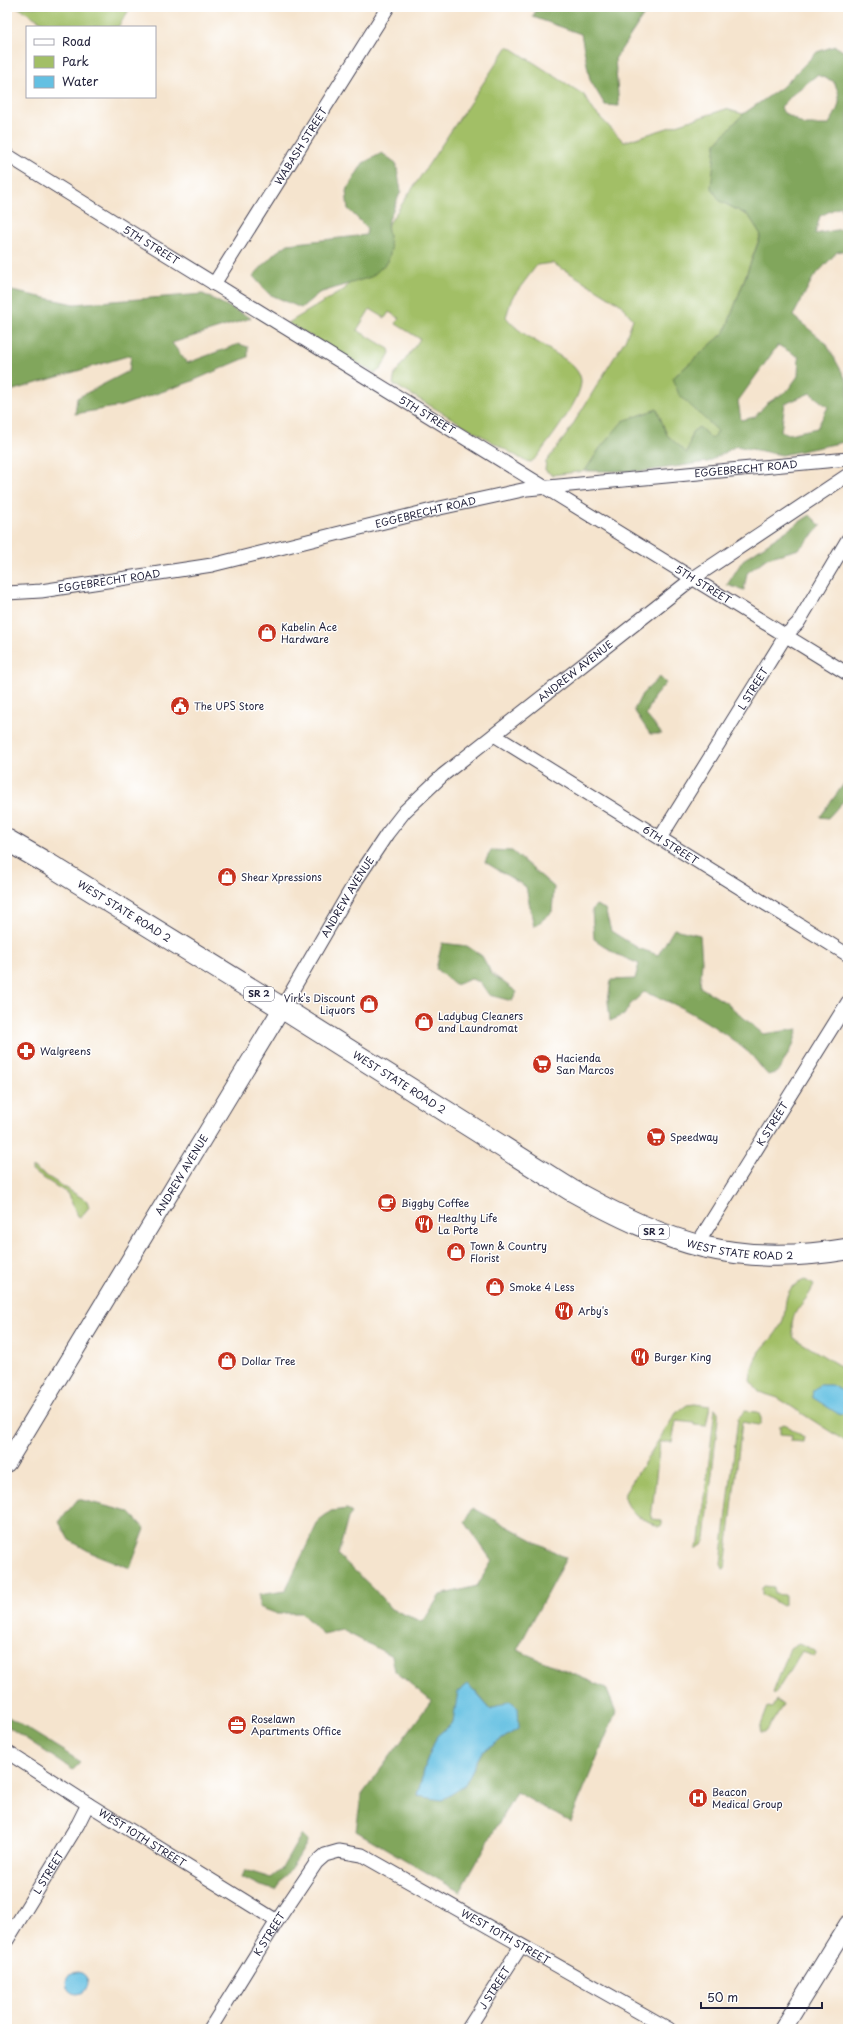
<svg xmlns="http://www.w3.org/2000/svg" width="855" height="2036" viewBox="0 0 855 2036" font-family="'Playpen Sans',sans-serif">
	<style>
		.green { fill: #a2bf66; stroke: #627050 }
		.forest { fill: #81a65b; stroke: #52644b; fill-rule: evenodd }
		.water { fill: #64c0e2; stroke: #43718e }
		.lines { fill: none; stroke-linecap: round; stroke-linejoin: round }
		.minor-casing { stroke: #423f51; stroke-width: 15 }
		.tertiary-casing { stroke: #423f51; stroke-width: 19 }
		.primary-casing { stroke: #423f51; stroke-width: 23 }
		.minor { stroke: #fff; stroke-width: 13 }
		.tertiary { stroke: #fff; stroke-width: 17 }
		.primary { stroke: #fff; stroke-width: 21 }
		.labels { text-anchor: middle; stroke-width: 3; stroke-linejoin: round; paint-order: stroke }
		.shield { fill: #fff; stroke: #646476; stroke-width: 1 }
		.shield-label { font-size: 9px; font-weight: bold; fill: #22223b }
		.street-label { font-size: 10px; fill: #22223b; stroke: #fff }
		.poi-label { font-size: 10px; fill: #22223b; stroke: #fff; text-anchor: start }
	</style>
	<rect width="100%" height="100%" fill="#fff"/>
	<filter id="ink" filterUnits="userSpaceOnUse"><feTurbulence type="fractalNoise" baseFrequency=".025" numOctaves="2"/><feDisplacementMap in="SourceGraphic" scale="8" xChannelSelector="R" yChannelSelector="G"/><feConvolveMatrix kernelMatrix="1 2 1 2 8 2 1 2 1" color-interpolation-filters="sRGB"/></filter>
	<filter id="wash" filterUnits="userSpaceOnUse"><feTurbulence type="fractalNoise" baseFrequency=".012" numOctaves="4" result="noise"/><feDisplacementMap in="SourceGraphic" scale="16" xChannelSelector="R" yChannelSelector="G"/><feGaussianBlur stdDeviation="0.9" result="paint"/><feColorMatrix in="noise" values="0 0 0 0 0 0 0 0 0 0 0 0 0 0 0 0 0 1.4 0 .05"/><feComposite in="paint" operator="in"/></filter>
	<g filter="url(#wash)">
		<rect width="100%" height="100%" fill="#f5e4ce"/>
		<!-- green -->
		<path class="green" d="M 17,7 L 131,7 L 118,27 L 50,27 Z
			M 508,46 L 584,95 L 594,111 L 624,142 L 726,109 L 743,114 L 716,143 L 720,201 L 749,216 L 761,234 L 725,332 L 673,378 L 718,431 L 712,439 L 699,427 L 692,432 L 687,454 L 667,435 L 656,409 L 600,448 L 585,471 L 552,475 L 545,470 L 546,462 L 567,434 L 625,340 L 633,319 L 620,304 L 575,276 L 552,263 L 537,265 L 512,298 L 506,317 C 516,330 529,337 542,345 C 555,354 573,361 580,376 C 588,393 548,441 538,456 L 531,462 L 525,461 L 393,384 L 395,374 L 420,339 L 396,324 L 399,318 L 389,312 L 385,318 L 370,309 L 357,330 L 389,349 L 390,353 L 381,369 L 375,373 L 288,323 L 345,289 Z
			M 32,1167 L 87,1201 L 89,1207 L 81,1217 L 78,1216 L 67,1193 L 32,1171 Z
			M 805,1280 L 814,1285 C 805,1307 786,1310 794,1338 L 848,1371 L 848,1443 L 778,1398 L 759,1392 L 750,1381 C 753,1345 772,1347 783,1320 C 786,1311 784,1298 790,1290 C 794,1285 799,1282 805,1280 Z
			M 695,1404 L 710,1406 L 706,1426 L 694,1425 L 694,1423 L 676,1421 L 672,1442 L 660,1442 L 651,1519 L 662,1520 L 662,1525 L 658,1527 C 646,1519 621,1511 625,1493 L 676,1413 L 687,1405 Z
			M 715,1408 L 718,1412 L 718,1418 L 705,1539 L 702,1545 L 695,1549 L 700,1540 Z
			M 745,1411 L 758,1412 L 761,1418 L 761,1423 L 758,1425 L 742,1422 L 725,1569 L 723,1569 L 721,1564 L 738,1418 Z
			M 784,1424 L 804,1437 L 803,1442 L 791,1441 L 792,1435 L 780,1434 L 780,1426 Z
			M 764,1586 L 774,1587 L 774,1594 L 785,1595 L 785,1605 L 782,1606 L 762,1594 L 762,1588 Z
			M 799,1643 L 815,1651 L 816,1654 L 814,1657 L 802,1651 L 775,1694 L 773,1693 L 790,1648 Z
			M 776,1700 L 783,1705 L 766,1732 L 761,1732 L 760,1728 L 768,1707 L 772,1708 Z"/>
		<!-- forest -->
		<path class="forest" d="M 537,7 L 649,7 L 615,59 L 619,106 L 605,105 L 590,80 L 581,34 L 533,17 Z
			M 835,46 L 848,54 L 848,250 L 837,252 L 813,278 L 793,316 L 826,343 L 848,383 L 848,437 L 844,442 L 782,455 L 736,446 L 708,462 L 646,471 L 585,471 L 600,448 L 623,421 L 657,409 L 667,435 L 687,453 L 692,432 L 699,427 L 712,439 L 718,431 L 679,395 L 673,378 L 725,332 L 761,235 L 749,216 L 720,201 L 711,187 L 716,143 L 743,114 L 781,88 L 817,52 ZM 817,75 L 833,81 C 844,99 839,109 828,125 L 804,125 L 783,112 L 781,107 L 793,94 ZM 841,206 L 844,220 L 842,229 L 815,234 L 820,216 ZM 778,345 L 799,357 L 798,376 L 787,391 L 766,404 L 755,417 L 741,420 L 738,401 ZM 810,393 L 828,407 L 817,428 L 789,434 L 781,431 L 785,404 Z
			M 382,153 L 396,163 L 401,191 L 387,224 L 391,249 L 388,262 L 371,277 L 319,293 L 301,308 L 269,294 L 253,276 L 275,253 L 288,244 L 366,235 L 367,228 L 348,209 L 346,191 L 363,163 Z
			M 7,290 L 74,304 L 203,294 L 251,318 L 172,343 L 187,363 L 239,344 L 248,347 L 248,357 L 190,382 L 121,406 L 75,414 L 77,398 L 129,371 L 131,355 L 7,392 Z
			M 810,515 L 821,526 L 799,549 L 767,558 L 747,573 L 744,590 L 727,585 L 743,560 Z
			M 660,677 L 666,683 L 654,697 L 646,715 L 662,734 L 650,734 L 634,710 L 642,694 Z
			M 848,778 L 848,796 L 828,818 L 820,817 Z
			M 491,850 L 512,851 L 554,887 L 552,912 L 534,927 L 526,887 L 485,862 Z
			M 596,905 L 605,909 L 611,931 L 638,948 L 658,955 L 674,929 L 700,935 L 702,961 L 700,987 L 725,1002 L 763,1034 L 798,1029 L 793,1045 L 778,1072 L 768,1075 C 761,1068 755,1058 748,1052 C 718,1027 682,1005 644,992 L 630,1005 L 624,1015 L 610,1021 L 608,1001 L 611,980 L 635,979 L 639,964 L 616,954 L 594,939 L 592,910 Z
			M 442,943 L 467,946 L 482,956 L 492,974 L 517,992 L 512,1001 L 489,995 L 480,982 L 471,979 L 455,985 L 436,969 Z
			M 78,1499 L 129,1512 L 145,1529 L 130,1568 L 92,1553 L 69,1540 L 59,1522 Z
			M 473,1508 L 566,1558 L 517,1650 L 606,1688 L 616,1712 L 570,1822 L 516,1792 L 460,1892 L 356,1831 L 361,1796 L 431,1701 L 395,1671 L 392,1656 L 342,1630 L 323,1634 L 301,1613 L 275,1613 L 259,1607 L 259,1595 L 285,1591 L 319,1520 L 331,1511 L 347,1509 L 352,1513 L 348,1518 L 338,1555 L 374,1589 L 391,1609 L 423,1622 L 440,1595 L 477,1586 L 492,1561 L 465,1522 ZM 475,1691 L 491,1710 L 509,1701 L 519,1728 L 481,1753 L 464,1786 L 417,1797 L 427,1760 L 437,1736 L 453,1722 Z
			M 7,1716 L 73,1757 L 80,1763 L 73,1770 L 7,1726 Z
			M 301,1835 L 308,1841 L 298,1858 L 275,1890 L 260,1886 L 242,1877 L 245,1870 L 271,1878 L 281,1870 Z"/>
		<!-- water -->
		<path class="water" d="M 819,1385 L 831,1385 L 848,1394 L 848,1411 L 840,1415 L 812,1397 L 813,1390 Z
			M 468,1684 L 491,1710 L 509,1701 L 518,1708 L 519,1728 L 481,1753 L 464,1786 L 442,1800 L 417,1796 L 427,1760 L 437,1736 L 453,1722 L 458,1692 Z
			M66 1983a11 11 0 1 1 22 0a11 11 0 1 1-22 0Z"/>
	</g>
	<g filter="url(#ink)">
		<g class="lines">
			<!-- minor casing -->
			<g class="minor-casing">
				<g id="minor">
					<path id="s1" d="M 7,155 C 286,330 568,500 848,674"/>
					<path id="s2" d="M 214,284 L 388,7"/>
					<path id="s3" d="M 7,593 L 41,591 L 212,565 L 440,508 L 527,489 L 848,459"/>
					<path id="s4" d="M 494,735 L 848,955"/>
					<path id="s5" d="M 660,838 L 786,635 L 798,623 L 848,539"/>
					<path id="s6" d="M 282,1008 L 357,879 L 387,834 L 405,811 L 443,775 L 692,579 L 848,475"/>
					<path id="s7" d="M 696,1246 L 848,1002"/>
					<path id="s8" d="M 7,1752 L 88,1804 L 277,1921"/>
					<path id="s9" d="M 7,1940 L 78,1824 L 88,1804"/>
					<path id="s10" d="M 210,2029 L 277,1921 L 316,1863 L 325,1855 L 339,1851 L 362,1855 L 669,2029"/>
					<path id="s11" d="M 468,2029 L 521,1946"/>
				</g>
			</g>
			<!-- tertiary casing -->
			<g class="tertiary-casing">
				<g id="tertiary">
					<path id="s12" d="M 7,1463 L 282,1008"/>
					<path d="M 783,2029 L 848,1924"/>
				</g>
			</g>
			<!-- primary casing -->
			<g class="primary-casing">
				<g id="primary">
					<path id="s13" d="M 7,840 L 50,865 L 282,1008 L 571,1190 C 669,1244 735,1268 848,1249"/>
				</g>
			</g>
			<!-- minor -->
			<use href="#minor" class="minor"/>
			<!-- tertiary -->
			<use href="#tertiary" class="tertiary"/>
			<!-- primary -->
			<use href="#primary" class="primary"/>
		</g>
	</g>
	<!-- icons -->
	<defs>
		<g id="shop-disc" transform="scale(1)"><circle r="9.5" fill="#c8321e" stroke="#fff"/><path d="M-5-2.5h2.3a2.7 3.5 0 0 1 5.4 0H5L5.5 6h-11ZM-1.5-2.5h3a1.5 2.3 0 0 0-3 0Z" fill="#fff"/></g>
		<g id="civic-disc" transform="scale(1)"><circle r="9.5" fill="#c8321e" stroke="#fff"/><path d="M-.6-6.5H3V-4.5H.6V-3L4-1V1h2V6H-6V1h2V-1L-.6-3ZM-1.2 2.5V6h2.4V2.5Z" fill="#fff"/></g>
		<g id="pharmacy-disc" transform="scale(1)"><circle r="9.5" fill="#c8321e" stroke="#fff"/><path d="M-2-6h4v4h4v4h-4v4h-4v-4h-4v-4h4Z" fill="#fff"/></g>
		<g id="supermarket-disc" transform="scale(1)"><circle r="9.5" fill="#c8321e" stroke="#fff"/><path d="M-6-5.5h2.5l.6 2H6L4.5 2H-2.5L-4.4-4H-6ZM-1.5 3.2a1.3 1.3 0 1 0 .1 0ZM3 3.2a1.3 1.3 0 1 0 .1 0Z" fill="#fff"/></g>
		<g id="cafe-disc" transform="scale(1)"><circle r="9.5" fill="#c8321e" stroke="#fff"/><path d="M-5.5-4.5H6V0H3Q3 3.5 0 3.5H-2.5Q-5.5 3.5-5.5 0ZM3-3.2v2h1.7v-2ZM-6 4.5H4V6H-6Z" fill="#fff"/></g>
		<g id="restaurant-disc" transform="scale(1)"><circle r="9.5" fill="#c8321e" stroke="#fff"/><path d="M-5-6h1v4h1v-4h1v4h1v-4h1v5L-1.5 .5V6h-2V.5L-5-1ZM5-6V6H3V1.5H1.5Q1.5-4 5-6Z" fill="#fff"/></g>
		<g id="office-disc" transform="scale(1)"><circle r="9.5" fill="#c8321e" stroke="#fff"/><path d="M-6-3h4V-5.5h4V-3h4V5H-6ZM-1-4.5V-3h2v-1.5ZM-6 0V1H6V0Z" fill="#fff"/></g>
		<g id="hospital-disc" transform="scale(1)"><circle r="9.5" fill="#c8321e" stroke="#fff"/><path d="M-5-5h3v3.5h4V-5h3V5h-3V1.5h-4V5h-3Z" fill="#fff"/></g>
	</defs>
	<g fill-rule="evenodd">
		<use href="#shop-disc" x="267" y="633"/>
		<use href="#civic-disc" x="180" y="706"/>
		<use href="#shop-disc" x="227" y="877"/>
		<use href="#shop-disc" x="369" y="1004"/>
		<use href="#shop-disc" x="424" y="1022"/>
		<use href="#pharmacy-disc" x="26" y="1051"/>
		<use href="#supermarket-disc" x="542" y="1064"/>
		<use href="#supermarket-disc" x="656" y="1137"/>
		<use href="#cafe-disc" x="387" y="1203"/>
		<use href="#restaurant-disc" x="424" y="1224"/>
		<use href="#shop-disc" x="456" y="1252"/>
		<use href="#shop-disc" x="495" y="1287"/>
		<use href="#restaurant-disc" x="564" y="1311"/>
		<use href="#restaurant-disc" x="640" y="1357"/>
		<use href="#shop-disc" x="227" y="1361"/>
		<use href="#office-disc" x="237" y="1725"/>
		<use href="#hospital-disc" x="698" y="1798"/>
	</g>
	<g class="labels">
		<!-- shield labels -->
		<g class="shield">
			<rect x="244" y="987" width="30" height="14" rx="3"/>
			<rect x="639" y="1225" width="30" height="14" rx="3"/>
		</g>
		<g class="shield-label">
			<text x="259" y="997">SR 2</text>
			<text x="654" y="1235">SR 2</text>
		</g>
		<!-- street labels -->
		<g class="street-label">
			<text dy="4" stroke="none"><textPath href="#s2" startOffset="163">WABASH STREET</textPath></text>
			<text dy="4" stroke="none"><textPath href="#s1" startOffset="170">5TH STREET</textPath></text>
			<text dy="4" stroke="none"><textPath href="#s1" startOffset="494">5TH STREET</textPath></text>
			<text dy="4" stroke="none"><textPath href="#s3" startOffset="751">EGGEBRECHT ROAD</textPath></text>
			<text dy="4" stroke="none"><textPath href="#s3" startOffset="427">EGGEBRECHT ROAD</textPath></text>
			<text dy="4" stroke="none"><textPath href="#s3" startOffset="103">EGGEBRECHT ROAD</textPath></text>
			<text dy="4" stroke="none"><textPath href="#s1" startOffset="818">5TH STREET</textPath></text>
			<text dy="4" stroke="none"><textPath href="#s6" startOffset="453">ANDREW AVENUE</textPath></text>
			<text dy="4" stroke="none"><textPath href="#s5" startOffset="176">L STREET</textPath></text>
			<text dy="4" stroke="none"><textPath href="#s4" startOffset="208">6TH STREET</textPath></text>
			<text dy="4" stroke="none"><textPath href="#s6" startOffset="129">ANDREW AVENUE</textPath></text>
			<text dy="4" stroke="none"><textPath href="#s13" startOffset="137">WEST STATE ROAD 2</textPath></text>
			<text dy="4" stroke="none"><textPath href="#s13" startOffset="461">WEST STATE ROAD 2</textPath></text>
			<text dy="4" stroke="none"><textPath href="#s7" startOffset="144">K STREET</textPath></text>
			<text dy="4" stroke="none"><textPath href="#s12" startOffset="337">ANDREW AVENUE</textPath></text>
			<text dy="4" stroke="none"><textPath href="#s13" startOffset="845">WEST STATE ROAD 2</textPath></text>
			<text dy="4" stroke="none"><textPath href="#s8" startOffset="160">WEST 10TH STREET</textPath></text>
			<text dy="4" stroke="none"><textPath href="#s9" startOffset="79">L STREET</textPath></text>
			<text dy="4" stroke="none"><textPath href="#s10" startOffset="112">K STREET</textPath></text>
			<text dy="4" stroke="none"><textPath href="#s10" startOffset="412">WEST 10TH STREET</textPath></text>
			<text dy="4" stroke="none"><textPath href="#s11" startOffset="49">J STREET</textPath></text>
		</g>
		<!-- poi labels -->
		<g class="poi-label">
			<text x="281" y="631">Kabelin Ace<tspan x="281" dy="12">Hardware</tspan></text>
			<text x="194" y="710">The UPS Store</text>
			<text x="241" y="881">Shear Xpressions</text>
			<text x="355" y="1002" text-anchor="end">Virk's Discount<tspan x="355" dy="12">Liquors</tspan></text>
			<text x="438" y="1020">Ladybug Cleaners<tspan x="438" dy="12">and Laundromat</tspan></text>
			<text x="40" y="1055">Walgreens</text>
			<text x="556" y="1062">Hacienda<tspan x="556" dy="12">San Marcos</tspan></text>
			<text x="670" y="1141">Speedway</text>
			<text x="401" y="1207">Biggby Coffee</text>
			<text x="438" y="1222">Healthy Life<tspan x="438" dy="12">La Porte</tspan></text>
			<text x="470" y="1250">Town &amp; Country<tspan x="470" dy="12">Florist</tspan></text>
			<text x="509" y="1291">Smoke 4 Less</text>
			<text x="578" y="1315">Arby's</text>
			<text x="654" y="1361">Burger King</text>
			<text x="241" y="1365">Dollar Tree</text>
			<text x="251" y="1723">Roselawn<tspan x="251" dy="12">Apartments Office</tspan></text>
			<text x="712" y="1796">Beacon<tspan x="712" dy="12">Medical Group</tspan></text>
		</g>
	</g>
	<!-- margin -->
	<rect width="855" height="2036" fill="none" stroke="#fff" stroke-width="24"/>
	<!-- legend -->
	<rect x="26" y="26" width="130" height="72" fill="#ffffff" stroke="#a7a7b1"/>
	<rect x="34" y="39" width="20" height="6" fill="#ffffff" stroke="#a7a7b1"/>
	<text x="62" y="46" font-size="12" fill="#22223b">Road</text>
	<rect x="34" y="56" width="20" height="12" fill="#a2bf66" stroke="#a7a7b1"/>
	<text x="62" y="66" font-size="12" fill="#22223b">Park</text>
	<rect x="34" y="76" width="20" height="12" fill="#64c0e2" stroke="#a7a7b1"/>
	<text x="62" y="86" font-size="12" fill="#22223b">Water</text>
	<!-- scale -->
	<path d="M701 2002v6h121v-6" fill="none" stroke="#22223b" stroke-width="2"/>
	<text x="707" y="2002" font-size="12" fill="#22223b" stroke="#ffffff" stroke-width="3" paint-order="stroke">50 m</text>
</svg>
